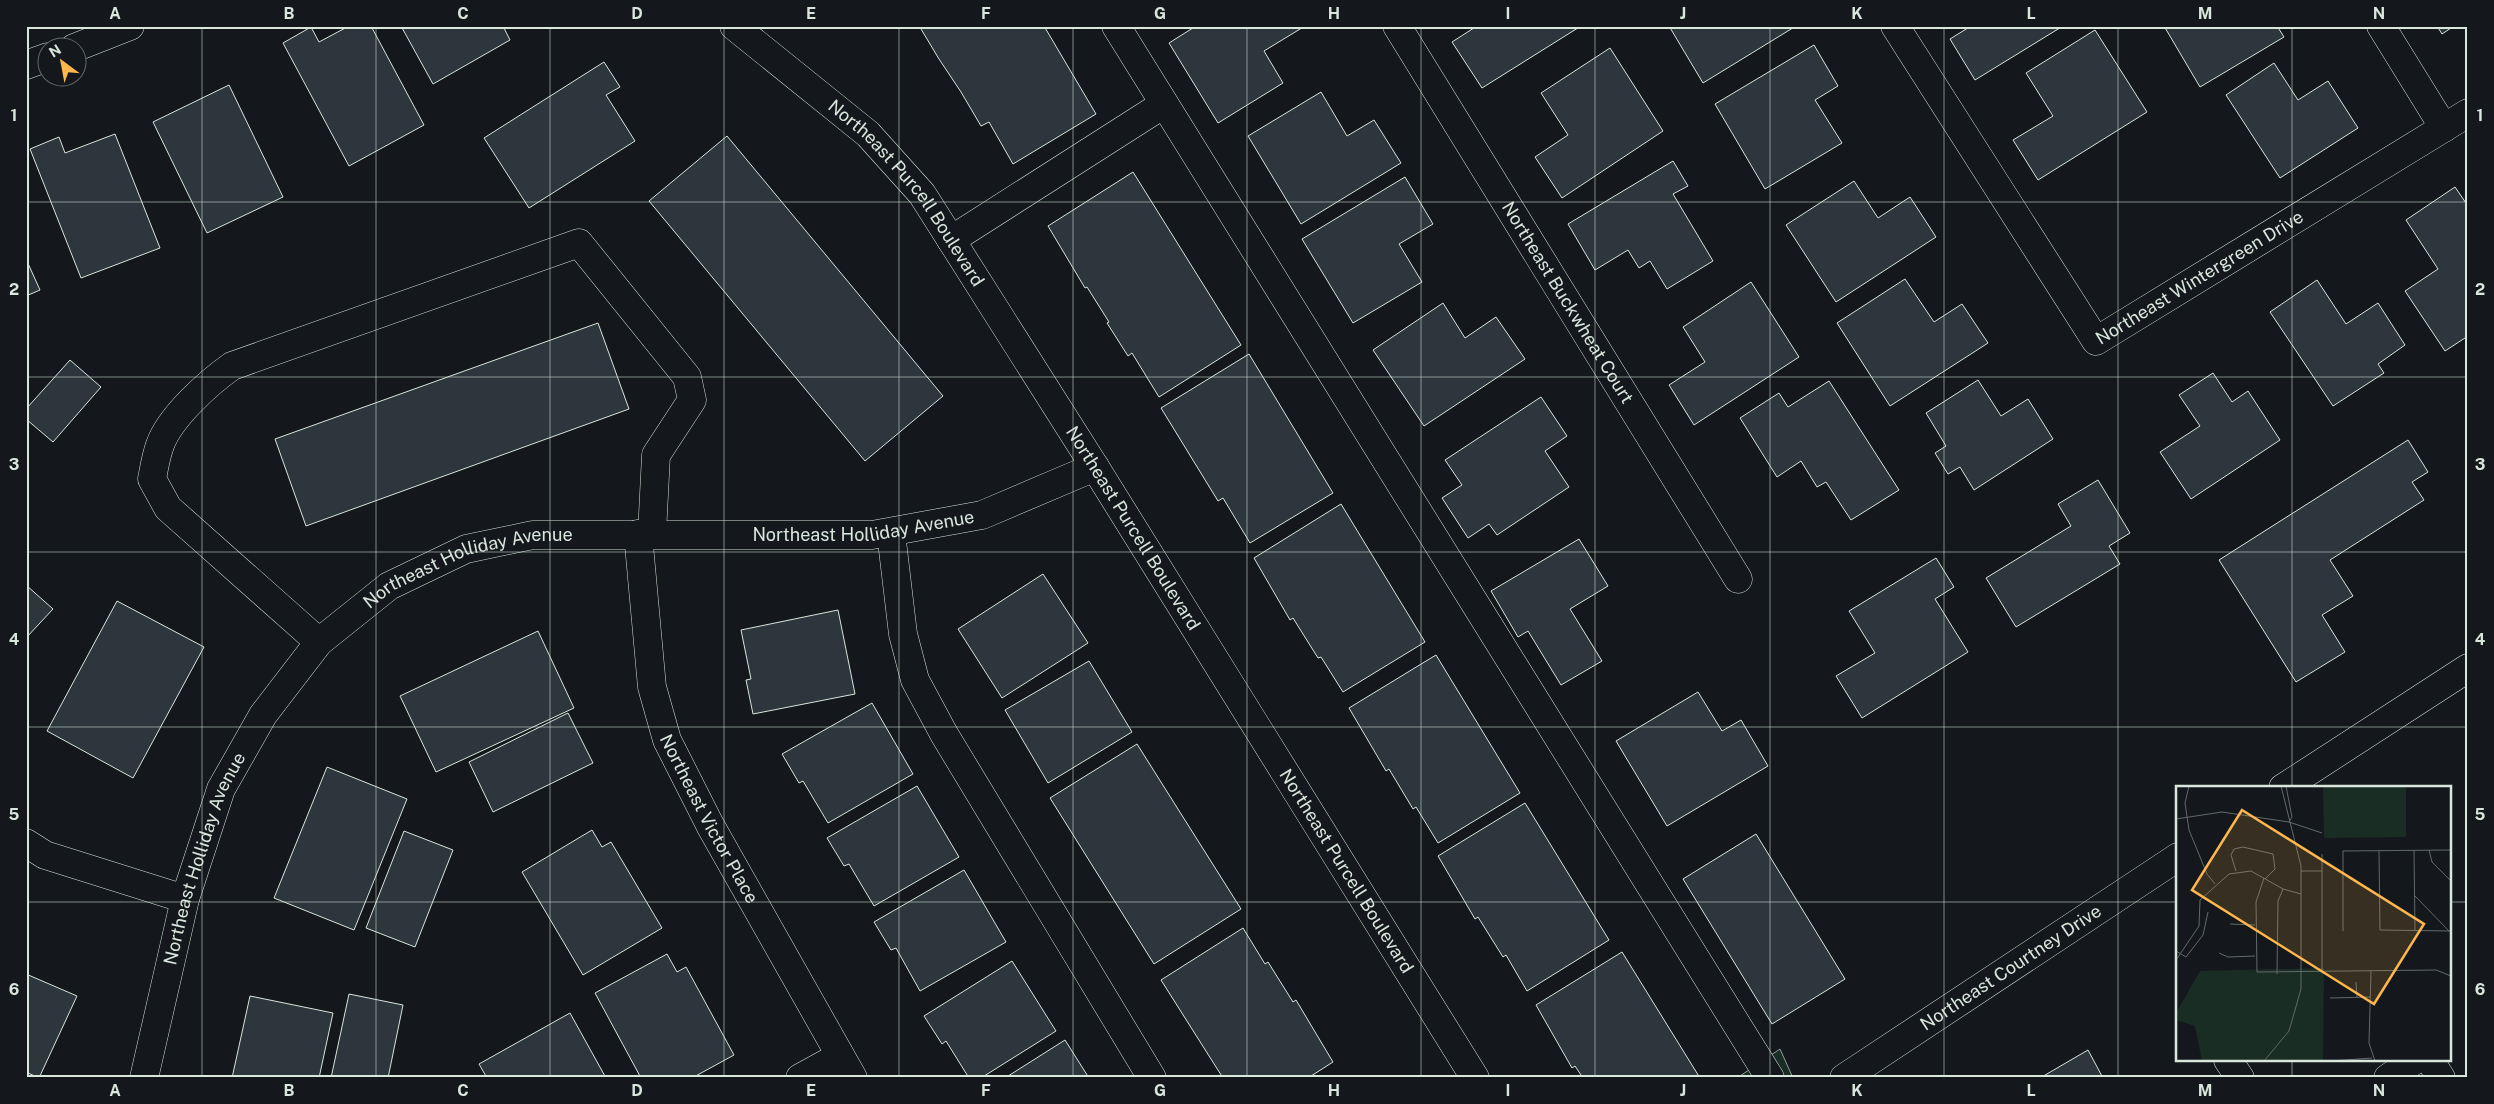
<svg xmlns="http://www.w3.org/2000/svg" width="2494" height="1104" viewBox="0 0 2494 1104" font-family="'Public Sans',sans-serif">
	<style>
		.green { fill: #1a2d24; stroke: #939e99 }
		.building { fill: #2c363c; stroke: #d8e6dc }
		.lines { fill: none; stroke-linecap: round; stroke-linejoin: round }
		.minor-casing { stroke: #d8e6dc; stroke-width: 29 }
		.minor { stroke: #14181c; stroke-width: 28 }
		.grid { fill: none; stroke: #d8e6dc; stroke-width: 1; stroke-opacity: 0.55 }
		.labels { text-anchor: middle; stroke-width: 4; stroke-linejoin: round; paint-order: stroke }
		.street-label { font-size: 18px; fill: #d8e6dc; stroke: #14181c }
		.inset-road { fill: none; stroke: #626a69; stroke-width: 1 }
		.view { fill: #ffb74d; fill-opacity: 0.15; stroke: #ffb74d; stroke-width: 2.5 }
		.inset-edge { fill: none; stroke: #d8e6dc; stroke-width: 2.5 }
		.neatline { fill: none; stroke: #d8e6dc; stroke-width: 2 }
		.grid-label { font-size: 16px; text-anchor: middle; font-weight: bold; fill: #d8e6dc }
	</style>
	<rect width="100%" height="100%" fill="#14181c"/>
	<!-- green -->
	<path class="green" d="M 1780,1049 L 1793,1078 L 1737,1078 Z"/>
	<!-- building -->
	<path class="building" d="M 349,26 L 371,26 L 424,125 L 349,166 L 283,43 L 311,27 L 319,42 Z
		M 401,26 L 503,26 L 510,40 L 433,84 Z
		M 926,26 L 1044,26 L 1096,114 L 1013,164 L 989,122 L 981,126 L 961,92 L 939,59 L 921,29 Z
		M 1196,26 L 1305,26 L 1264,51 L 1283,83 L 1218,123 L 1169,43 Z
		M 1477,26 L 1581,26 L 1482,88 L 1452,42 Z
		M 1669,26 L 1796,26 L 1703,83 Z
		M 1971,26 L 2063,26 L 1975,80 L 1950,39 Z
		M 2164,26 L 2277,26 L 2284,37 L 2200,87 Z
		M 2437,26 L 2454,26 L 2442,34 Z
		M 2095,30 L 2147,112 L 2038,180 L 2013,140 L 2053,116 L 2026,73 Z
		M 1814,45 L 1838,86 L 1815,100 L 1842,143 L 1765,189 L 1715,104 Z
		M 1610,48 L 1663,131 L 1562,198 L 1535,157 L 1568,135 L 1541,93 Z
		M 604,62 L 620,87 L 606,95 L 635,141 L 529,208 L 484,138 Z
		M 2274,63 L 2298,100 L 2328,81 L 2358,128 L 2280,178 L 2226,95 Z
		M 229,85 L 283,197 L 207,233 L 153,122 Z
		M 1321,92 L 1347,136 L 1374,120 L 1401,163 L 1301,224 L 1248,136 Z
		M 115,134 L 160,248 L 81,278 L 30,149 L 59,137 L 65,153 Z
		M 727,136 L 943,396 L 865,461 L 649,201 Z
		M 1673,161 L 1688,186 L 1673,194 L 1713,261 L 1667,289 L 1650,261 L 1639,268 L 1628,250 L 1595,270 L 1568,224 Z
		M 1133,172 L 1241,345 L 1159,397 L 1132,353 L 1128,356 L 1107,323 L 1109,322 L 1087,287 L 1085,288 L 1048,226 Z
		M 1405,177 L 1433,224 L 1399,244 L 1422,282 L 1353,323 L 1302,239 Z
		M 1854,181 L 1878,218 L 1910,197 L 1936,237 L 1836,302 L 1786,225 Z
		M 2455,187 L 2468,206 L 2468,336 L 2445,351 L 2405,291 L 2438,269 L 2406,220 Z
		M 26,259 L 40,290 L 26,296 Z
		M 1905,279 L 1934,322 L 1962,304 L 1988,343 L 1890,406 L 1837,323 Z
		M 2317,280 L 2346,324 L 2378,303 L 2405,345 L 2378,364 L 2384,373 L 2333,406 L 2270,312 Z
		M 1751,282 L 1799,357 L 1694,425 L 1669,385 L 1705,362 L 1683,327 Z
		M 1443,303 L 1465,338 L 1496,317 L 1525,359 L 1424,426 L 1373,350 Z
		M 598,323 L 629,409 L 306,526 L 275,439 Z
		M 1249,354 L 1333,493 L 1250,543 L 1223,498 L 1218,501 L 1161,408 Z
		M 70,360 L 101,387 L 53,442 L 26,419 L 26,409 Z
		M 2213,373 L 2232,402 L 2248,391 L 2280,440 L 2191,499 L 2160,452 L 2200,426 L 2179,395 Z
		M 1978,380 L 2001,416 L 2028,399 L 2053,439 L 1974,490 L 1960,467 L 1948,474 L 1935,453 L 1946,446 L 1926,413 Z
		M 1829,381 L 1899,490 L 1851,520 L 1826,482 L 1817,487 L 1801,461 L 1777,477 L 1740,418 L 1779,393 L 1788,407 Z
		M 1541,397 L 1567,436 L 1545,451 L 1569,487 L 1497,535 L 1489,524 L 1468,538 L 1442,498 L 1462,485 L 1445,460 Z
		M 2408,440 L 2428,472 L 2412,482 L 2424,500 L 2330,560 L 2353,596 L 2322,615 L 2345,652 L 2296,682 L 2219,560 Z
		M 2098,480 L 2130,533 L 2109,546 L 2120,564 L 2016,627 L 1986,578 L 2071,526 L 2058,504 Z
		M 1341,504 L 1425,642 L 1343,692 L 1321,657 L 1318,658 L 1293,618 L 1290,620 L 1254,558 Z
		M 1579,539 L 1608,586 L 1570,609 L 1602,661 L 1561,685 L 1528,631 L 1518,637 L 1491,591 Z
		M 1936,558 L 1954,587 L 1935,599 L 1968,652 L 1862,718 L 1836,676 L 1875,653 L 1849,611 Z
		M 1043,574 L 1088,643 L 1002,698 L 958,629 Z
		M 26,585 L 53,609 L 26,638 Z
		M 117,601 L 204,647 L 133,778 L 47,731 Z
		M 838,610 L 855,694 L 753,714 L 746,680 L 751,679 L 741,630 Z
		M 538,631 L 574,708 L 436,772 L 400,696 Z
		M 1436,655 L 1520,793 L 1438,843 L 1416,807 L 1413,809 L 1389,769 L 1386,771 L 1349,708 Z
		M 1089,661 L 1132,732 L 1048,783 L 1005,710 Z
		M 1698,692 L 1722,731 L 1741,720 L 1768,766 L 1667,826 L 1616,741 Z
		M 872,703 L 913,774 L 828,823 L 803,781 L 799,783 L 782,754 Z
		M 568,713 L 593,763 L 493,812 L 469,762 Z
		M 1137,744 L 1241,909 L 1154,964 L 1050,798 Z
		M 327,767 L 407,799 L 354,930 L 274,898 Z
		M 917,786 L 959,857 L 874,906 L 849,864 L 844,866 L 827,838 Z
		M 1525,803 L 1609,940 L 1527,991 L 1506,955 L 1503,957 L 1478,917 L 1475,919 L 1438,856 Z
		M 592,830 L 602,847 L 611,842 L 662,928 L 583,975 L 522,872 Z
		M 404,831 L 453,850 L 415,947 L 366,928 Z
		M 1756,834 L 1845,979 L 1772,1024 L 1683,879 Z
		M 964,870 L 1006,942 L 920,991 L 896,948 L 891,950 L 874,922 Z
		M 1243,928 L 1265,964 L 1268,962 L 1293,1002 L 1296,1000 L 1333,1062 L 1308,1078 L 1223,1078 L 1161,980 Z
		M 1622,952 L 1700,1078 L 1583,1078 L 1575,1066 L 1572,1068 L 1536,1005 Z
		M 667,954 L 677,972 L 686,967 L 734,1055 L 692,1078 L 641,1078 L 595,993 Z
		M 1012,961 L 1056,1031 L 981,1078 L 969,1078 L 946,1041 L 942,1044 L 924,1016 Z
		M 26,974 L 77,996 L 39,1078 L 26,1072 Z
		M 349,994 L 403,1005 L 388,1078 L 331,1078 Z
		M 250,996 L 333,1013 L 319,1078 L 232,1078 Z
		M 570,1013 L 606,1078 L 487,1078 L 479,1064 Z
		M 1065,1040 L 1089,1078 L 1005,1078 Z
		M 2088,1050 L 2103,1078 L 2040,1078 Z"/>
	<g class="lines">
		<!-- minor casing -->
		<g class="minor-casing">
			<g id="minor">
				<path id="s1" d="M 734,26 L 868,134 L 922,194 L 1095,467 L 1475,1078"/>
				<path d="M 1116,26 L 1770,1078"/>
				<path id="s2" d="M 1397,26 L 1738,579"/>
				<path id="s3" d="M 1895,26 L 2096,341 L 2468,113"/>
				<path d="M 2381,26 L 2444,128"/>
				<path d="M 74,48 L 130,26"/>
				<path d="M 26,65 L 48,57"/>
				<path d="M 951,240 L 1164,104"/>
				<path d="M 891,533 L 903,634 L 915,680 L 944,734 L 1152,1078"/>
				<path id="s4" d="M 638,534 L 652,687 L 667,740 L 710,825 L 853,1078"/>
				<path d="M 319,642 L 168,508 L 152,479 C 154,468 156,456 160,445 C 170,417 208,383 232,366 L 579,243 L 687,377 L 692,400 L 656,455 L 652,534"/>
				<path d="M 2283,788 L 2468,668"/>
				<path d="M 26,843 L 45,855 L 185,899"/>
				<path d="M 2228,1060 L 2240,1078"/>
				<path d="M 2430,1060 L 2441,1078"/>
				<path id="s5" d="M 144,1078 L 185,899 L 221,789 L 263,715 L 319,642 L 389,586 L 466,549 L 533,535 L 872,535 L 982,515 L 1095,467"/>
				<path d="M 800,1078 L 840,1056"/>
				<path id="s6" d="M 1844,1078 L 2178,857"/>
				<path d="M 2388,1078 L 2415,1060"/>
			</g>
		</g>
		<!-- minor -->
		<use href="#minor" class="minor"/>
	</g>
	<!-- grid -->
	<path class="grid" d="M 202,26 L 202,1078M 376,26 L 376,1078M 550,26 L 550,1078M 724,26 L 724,1078M 899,26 L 899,1078M 1073,26 L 1073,1078M 1247,26 L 1247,1078M 1421,26 L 1421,1078M 1595,26 L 1595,1078M 1770,26 L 1770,1078M 1944,26 L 1944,1078M 2118,26 L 2118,1078M 2292,26 L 2292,788M 26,202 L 2468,202M 26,377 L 2468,377M 26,552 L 2468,552M 26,727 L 2468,727M 26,902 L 2178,902M 2450,902 L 2468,902M 2292,1060 L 2292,1078"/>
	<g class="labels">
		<!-- street labels -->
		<g class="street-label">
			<text dy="6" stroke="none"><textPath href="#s1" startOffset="242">Northeast Purcell Boulevard</textPath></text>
			<text dy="6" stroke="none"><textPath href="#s3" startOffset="495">Northeast Wintergreen Drive</textPath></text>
			<text dy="6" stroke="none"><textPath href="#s2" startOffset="325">Northeast Buckwheat Court</textPath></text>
			<text dy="6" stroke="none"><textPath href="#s5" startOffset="1051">Northeast Holliday Avenue</textPath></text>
			<text dy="6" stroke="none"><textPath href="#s1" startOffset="648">Northeast Purcell Boulevard</textPath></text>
			<text dy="6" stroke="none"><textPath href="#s5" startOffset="648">Northeast Holliday Avenue</textPath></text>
			<text dy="6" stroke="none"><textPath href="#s4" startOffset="298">Northeast Victor Place</textPath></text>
			<text dy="6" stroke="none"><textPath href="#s5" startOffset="228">Northeast Holliday Avenue</textPath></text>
			<text dy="6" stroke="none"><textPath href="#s1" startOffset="1052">Northeast Purcell Boulevard</textPath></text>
			<text dy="6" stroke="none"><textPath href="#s6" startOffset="200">Northeast Courtney Drive</textPath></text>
		</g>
	</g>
	<!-- overview -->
	<g transform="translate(2176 786)">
		<rect width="275" height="275" fill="#14181c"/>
		<path d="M 147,0 L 230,0 L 230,51 L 148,52 ZM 148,182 L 147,275 L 26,275 L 19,240 L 0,234 L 0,227 L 24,185 Z" fill="#1a2d24"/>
		<path class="inset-road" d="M 13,0 L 9,17 L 13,44 L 31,88 L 39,98M 110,0 L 116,31 L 113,36M 0,33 L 46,26 L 113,36 L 146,47M 238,64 L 239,145M 253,64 L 256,76 L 275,95M 203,65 L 204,144 L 275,145M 60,85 L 55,69 L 58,63 L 67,61 L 97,68 L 99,83 L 89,93M 125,85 L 146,85M 88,92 L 80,116 L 81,186 L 260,184 L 275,190M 239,110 L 273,145M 54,138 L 79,139M 167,145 L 167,65 L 275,64M 0,165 L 10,171 L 27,149 L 32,126M 43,167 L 52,171 L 79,170M 0,174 L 23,140 L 24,114 L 53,88 L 75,85 L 107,103 L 125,108M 195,185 L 193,257 L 199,275M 146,187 L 146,68M 101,188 L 102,115 L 107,103M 180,196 L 181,212M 154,212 L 195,211M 88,275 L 113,245 L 125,203 L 125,80 L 105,0M 155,275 L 196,272"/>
		<path class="view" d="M 66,24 L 248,138 L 198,218 L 16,104 Z"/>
		<rect width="275" height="275" class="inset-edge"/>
	</g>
	<!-- border -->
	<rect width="2494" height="1104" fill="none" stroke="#14181c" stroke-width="55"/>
	<!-- north arrow -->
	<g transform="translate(62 62) rotate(328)"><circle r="24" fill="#14181c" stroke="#626a69"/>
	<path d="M0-4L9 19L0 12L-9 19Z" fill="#ffb74d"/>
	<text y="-8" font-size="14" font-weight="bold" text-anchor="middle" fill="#d8e6dc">N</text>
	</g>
	<rect x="28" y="28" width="2438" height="1048" class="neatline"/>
	<g class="grid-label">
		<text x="115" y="19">A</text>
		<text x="289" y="19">B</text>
		<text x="463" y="19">C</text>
		<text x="637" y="19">D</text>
		<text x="811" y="19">E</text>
		<text x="986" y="19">F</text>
		<text x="1160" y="19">G</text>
		<text x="1334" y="19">H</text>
		<text x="1508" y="19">I</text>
		<text x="1683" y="19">J</text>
		<text x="1857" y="19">K</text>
		<text x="2031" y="19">L</text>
		<text x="2205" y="19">M</text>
		<text x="2379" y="19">N</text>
		<text x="14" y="121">1</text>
		<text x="2480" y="121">1</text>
		<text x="14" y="295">2</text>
		<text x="2480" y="295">2</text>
		<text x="14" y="470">3</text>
		<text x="2480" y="470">3</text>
		<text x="14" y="645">4</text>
		<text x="2480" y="645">4</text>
		<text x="14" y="820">5</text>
		<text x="2480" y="820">5</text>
		<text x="14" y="995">6</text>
		<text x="2480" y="995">6</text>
		<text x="115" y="1096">A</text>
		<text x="289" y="1096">B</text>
		<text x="463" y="1096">C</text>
		<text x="637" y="1096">D</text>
		<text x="811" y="1096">E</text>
		<text x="986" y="1096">F</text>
		<text x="1160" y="1096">G</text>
		<text x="1334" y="1096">H</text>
		<text x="1508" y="1096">I</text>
		<text x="1683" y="1096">J</text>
		<text x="1857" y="1096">K</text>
		<text x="2031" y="1096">L</text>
		<text x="2205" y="1096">M</text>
		<text x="2379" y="1096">N</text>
	</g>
</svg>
